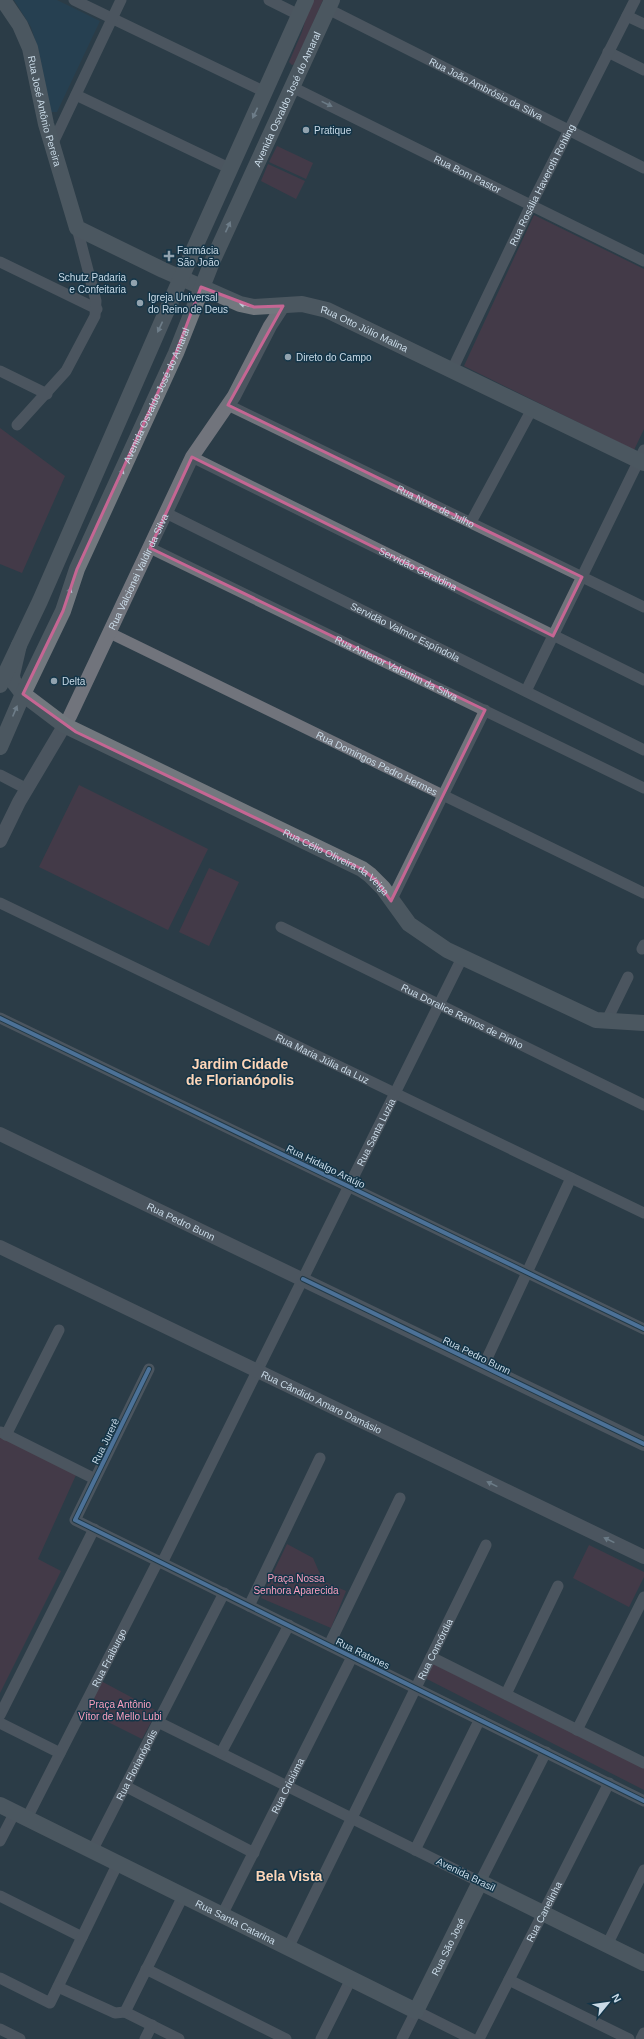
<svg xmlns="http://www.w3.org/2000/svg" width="644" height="2039" viewBox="0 0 644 2039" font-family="Helvetica,sans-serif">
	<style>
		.built { fill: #21465d }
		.green { fill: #613849 }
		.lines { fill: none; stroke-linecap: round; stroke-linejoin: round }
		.minor { stroke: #71747c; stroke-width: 11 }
		.tertiary { stroke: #71747c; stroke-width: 14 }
		.secondary { stroke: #72787e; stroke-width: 16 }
		.cycleway-casing { stroke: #143548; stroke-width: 6 }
		.cycleway { stroke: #73b2f8; stroke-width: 4 }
		.oneway { fill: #b7c6d2 }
		.oneway2 { fill: #bccbd7 }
		.marked { fill: none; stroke: #c56693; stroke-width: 3; stroke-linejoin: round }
		.poi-dot { fill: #92a3af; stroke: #143548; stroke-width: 1.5 }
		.labels { text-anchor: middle; stroke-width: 3; stroke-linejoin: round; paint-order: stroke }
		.street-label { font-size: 10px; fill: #c9dae7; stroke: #143548 }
		.poi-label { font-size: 10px; fill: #c9dae7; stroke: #143548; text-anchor: start }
		.park-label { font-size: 10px; fill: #fb9fbe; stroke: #143548 }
		.district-label { font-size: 14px; font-weight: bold; fill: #fdd5b7; stroke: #143548 }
	</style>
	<rect width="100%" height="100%" fill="#2b3c47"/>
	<!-- built -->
	<path class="built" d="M 14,0 L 57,0 L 100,21 L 57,112 L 50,112 L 40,56 L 31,27 Z"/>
	<!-- green -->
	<path class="green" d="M 311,0 L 323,0 L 295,64 L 292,65 L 289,62 L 302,32 Z
		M 277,146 L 313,163 L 306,179 L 269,162 Z
		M 268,164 L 305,181 L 296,199 L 261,181 Z
		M 534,215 L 644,269 L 644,429 L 634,450 L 464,366 Z
		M 0,428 L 65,476 L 22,573 L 0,564 Z
		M 79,785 L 208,849 L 168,930 L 39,867 Z
		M 209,868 L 239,882 L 209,946 L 179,932 Z
		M 0,1435 L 76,1475 L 38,1559 L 61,1571 L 0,1693 Z
		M 287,1544 L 313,1558 L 323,1581 L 346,1591 L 331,1628 L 261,1598 Z
		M 589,1545 L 644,1572 L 644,1577 L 629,1607 L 573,1578 Z
		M 432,1663 L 644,1768 L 644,1790 L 425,1678 Z
		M 101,1681 L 157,1711 L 142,1739 L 86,1711 Z"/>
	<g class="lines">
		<!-- minor -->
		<g class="minor">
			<path d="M 74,0 L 265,92"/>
			<path d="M 269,0 L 299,15"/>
			<path id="s1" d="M 328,9 L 644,168"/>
			<path d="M 627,16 L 644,24"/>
			<path d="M 608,52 L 644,70"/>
			<path id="s2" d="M 292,87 L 644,261"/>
			<path d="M 76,95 L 229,168"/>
			<path d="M 52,145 L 121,0"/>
			<path d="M 0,262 L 97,309"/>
			<path id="s3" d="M 452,370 L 531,205 L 635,0"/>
			<path d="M 0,371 L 47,394"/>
			<path id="s4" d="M 228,405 L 644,607"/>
			<path d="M 17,425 L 66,371 L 95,316 L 96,301 L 77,228"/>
			<path id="s5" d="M 192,457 L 644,680"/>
			<path id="s6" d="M 166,513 L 644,750"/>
			<path d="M 471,522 L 532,409"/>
			<path id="s7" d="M 150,548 L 644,788"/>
			<path id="s8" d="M 110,633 L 644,893"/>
			<path d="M 526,691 L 644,450"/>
			<path d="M 0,775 L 27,789"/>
			<path d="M 391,901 L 485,710"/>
			<path id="s9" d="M 0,903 L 644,1213"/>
			<path id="s10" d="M 281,927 L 644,1105"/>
			<path d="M 642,949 L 644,945"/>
			<path d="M 0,1018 L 644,1329"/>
			<path d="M 606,1022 L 628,977"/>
			<path d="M 483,1367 L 571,1178"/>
			<path d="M 149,1369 L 75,1520 L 644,1801"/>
			<path d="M 1,1432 L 95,1479"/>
			<path d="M 6,1435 L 59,1330"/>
			<path id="s11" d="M 162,1563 L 462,958"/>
			<path d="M 249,1606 L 320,1458"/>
			<path d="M 329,1645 L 400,1498"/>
			<path d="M 431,1657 L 644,1763"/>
			<path d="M 506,1694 L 558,1586"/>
			<path d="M 0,1715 L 94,1529"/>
			<path d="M 158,1722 L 480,1882 L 546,1752"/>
			<path d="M 0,1723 L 60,1753"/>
			<path d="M 577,1730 L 644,1597"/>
			<path d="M 221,1753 L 289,1625"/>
			<path d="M 125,1786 L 254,1853"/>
			<path id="s12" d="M 27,1818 L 158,1561"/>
			<path d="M 0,1841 L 15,1812"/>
			<path d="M 415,1850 L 478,1723 L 482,1721"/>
			<path id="s13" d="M 92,1851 L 224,1593"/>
			<path d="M 0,1896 L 82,1937"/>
			<path id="s14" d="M 222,1915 L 352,1657"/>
			<path d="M 607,1945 L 644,1870"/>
			<path id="s15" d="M 288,1948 L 486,1545"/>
			<path d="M 146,1969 L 286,2039"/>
			<path d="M 0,1978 L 50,2003 L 118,1863"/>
			<path d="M 509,1980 L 629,2039"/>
			<path d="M 58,1987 L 115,2013 L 125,2012 L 179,2039"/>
			<path d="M 125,2012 L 183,1896"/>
			<path d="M 0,2029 L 20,2039"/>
			<path d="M 145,2039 L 152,2025"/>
			<path d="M 321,2039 L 351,1979"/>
			<path d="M 402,2039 L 416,2011 L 472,2039"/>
			<path id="s16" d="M 479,2039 L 609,1783"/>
			<path d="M 641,2039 L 644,2033"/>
		</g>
		<!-- tertiary -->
		<g class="tertiary">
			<path id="s17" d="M 0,841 L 19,802 L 70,716 L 192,457 L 234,396 L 270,326 L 283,306"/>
			<path id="s18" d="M 0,1134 L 644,1444"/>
			<path id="s19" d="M 0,1247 L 644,1557"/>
		</g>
		<!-- secondary -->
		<g class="secondary">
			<path id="s20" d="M 3,0 L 20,25 L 30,48 L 46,124 L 77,228 L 163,270 L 240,304 L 254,307 L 302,304 L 327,310 L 644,463"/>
			<path id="s21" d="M 19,645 L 12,675 L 13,681 L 23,694 L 64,725 L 362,869 L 370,875 L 383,888 L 409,924 L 447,950 L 596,1020 L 644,1023"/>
			<path d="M 0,685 L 40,601 L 181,278 L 306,0"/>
			<path id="s22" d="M 0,747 L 23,694 L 63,611 L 77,569 L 176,353 L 212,262 L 332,0"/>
			<path id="s23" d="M 0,1805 L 416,2011 L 480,1882 L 644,1963"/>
		</g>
		<!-- cycleway casing -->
		<g class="cycleway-casing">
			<path id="cycleway" d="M 0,1018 L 644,1329
				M 303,1279 L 644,1444
				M 149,1369 L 75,1520 L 644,1801"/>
		</g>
		<!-- cycleway -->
		<use href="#cycleway" class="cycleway"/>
	</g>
	<!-- one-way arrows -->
	<defs><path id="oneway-solid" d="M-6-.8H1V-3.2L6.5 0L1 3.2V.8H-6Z"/></defs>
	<g class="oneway">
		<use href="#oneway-solid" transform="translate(327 104) rotate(26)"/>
		<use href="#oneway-solid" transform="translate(492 1484) rotate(-154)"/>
		<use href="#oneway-solid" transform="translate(609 1540) rotate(-154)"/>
	</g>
	<g class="oneway2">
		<use href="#oneway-solid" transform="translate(255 113) rotate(115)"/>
		<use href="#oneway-solid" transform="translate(228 227) rotate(-65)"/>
		<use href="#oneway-solid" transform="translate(245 305) rotate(-166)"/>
		<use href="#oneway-solid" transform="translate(160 327) rotate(115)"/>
		<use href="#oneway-solid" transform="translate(121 474) rotate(-65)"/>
		<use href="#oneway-solid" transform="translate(69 593) rotate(-72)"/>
		<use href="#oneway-solid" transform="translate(15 711) rotate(-67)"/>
	</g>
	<!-- marked area -->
	<path d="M0 0H644V2039H0ZM 201,287 L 254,307 L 283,306 L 228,405 L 582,577 L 553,636 L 192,457 L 150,548 L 485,710 L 391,901 L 377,881 L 362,869 L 76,732 L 23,694 L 63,611 L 77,569 L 176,353 Z" fill="#2b3c47" fill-opacity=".55" fill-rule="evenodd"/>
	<path class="marked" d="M 201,287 L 254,307 L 283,306 L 228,405 L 582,577 L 553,636 L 192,457 L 150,548 L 485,710 L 391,901 L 377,881 L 362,869 L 76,732 L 23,694 L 63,611 L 77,569 L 176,353 Z"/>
	<!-- markers -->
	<g class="poi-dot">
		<circle cx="306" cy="130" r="4"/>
		<path d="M167 250h4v4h4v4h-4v4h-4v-4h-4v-4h4z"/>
		<circle cx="134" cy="283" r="4"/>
		<circle cx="140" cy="303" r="4"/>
		<circle cx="288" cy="357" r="4"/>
		<circle cx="54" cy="681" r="4"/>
	</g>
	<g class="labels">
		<!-- street labels -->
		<g class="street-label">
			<text dy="4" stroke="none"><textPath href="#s1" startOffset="177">Rua João Ambrósio da Silva</textPath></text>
			<text dy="4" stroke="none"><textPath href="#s22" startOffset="709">Avenida Osvaldo José do Amaral</textPath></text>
			<text dy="4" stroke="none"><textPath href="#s20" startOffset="120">Rua José Antônio Pereira</textPath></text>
			<text dy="4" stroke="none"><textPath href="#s2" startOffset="196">Rua Bom Pastor</textPath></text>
			<text dy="4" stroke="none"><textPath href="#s3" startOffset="206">Rua Rosália Haveroth Rohling</textPath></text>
			<text dy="4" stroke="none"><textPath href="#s20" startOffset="551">Rua Otto Júlio Malina</textPath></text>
			<text dy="4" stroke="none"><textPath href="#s22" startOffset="385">Avenida Osvaldo José do Amaral</textPath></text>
			<text dy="4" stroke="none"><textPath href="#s4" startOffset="231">Rua Nove de Julho</textPath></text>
			<text dy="4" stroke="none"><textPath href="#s5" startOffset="252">Servidão Geraldina</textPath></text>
			<text dy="4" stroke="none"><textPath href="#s17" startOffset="303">Rua Valcionei Valdir da Silva</textPath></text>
			<text dy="4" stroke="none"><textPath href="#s6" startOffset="267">Servidão Valmor Espíndola</textPath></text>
			<text dy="4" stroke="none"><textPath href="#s7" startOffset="274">Rua Antenor Valentim da Silva</textPath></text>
			<text dy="4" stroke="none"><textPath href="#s8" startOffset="297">Rua Domingos Pedro Hermes</textPath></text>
			<text dy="4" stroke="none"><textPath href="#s21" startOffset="410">Rua Célio Oliveira da Veiga</textPath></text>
			<text dy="4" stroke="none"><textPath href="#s10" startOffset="202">Rua Doralice Ramos de Pinho</textPath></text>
			<text dy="4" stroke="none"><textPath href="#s9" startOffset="358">Rua Maria Júlia da Luz</textPath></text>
			<text dy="4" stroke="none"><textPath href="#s11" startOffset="481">Rua Santa Luzia</textPath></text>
			<text transform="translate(326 1166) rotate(26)" y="4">Rua Hidalgo Araújo</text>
			<text dy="4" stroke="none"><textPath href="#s18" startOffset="201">Rua Pedro Bunn</textPath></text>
			<text transform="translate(477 1355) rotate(26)" y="4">Rua Pedro Bunn</text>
			<text dy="4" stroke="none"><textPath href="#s19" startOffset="357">Rua Cândido Amaro Damásio</textPath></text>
			<text transform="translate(105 1441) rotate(-64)" y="4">Rua Jurerê</text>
			<text dy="4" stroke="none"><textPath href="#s15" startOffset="333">Rua Concórdia</textPath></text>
			<text transform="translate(363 1653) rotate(26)" y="4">Rua Ratones</text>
			<text dy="4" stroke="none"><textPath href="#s12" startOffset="180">Rua Fraiburgo</textPath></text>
			<text dy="4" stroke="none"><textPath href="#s13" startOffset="97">Rua Florianópolis</textPath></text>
			<text dy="4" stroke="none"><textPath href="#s14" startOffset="145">Rua Criciúma</textPath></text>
			<text transform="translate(466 1874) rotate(26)" y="4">Avenida Brasil</text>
			<text dy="4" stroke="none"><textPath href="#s16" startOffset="143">Rua Canelinha</textPath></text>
			<text dy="4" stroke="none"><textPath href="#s23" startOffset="263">Rua Santa Catarina</textPath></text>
			<text dy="4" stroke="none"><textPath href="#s23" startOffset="536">Rua São José</textPath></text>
		</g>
		<!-- poi labels -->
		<g class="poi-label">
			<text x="314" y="134">Pratique</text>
			<text x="177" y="254">Farmácia<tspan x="177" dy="12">São João</tspan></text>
			<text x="126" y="281" text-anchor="end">Schutz Padaria<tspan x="126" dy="12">e Confeitaria</tspan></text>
			<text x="148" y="301">Igreja Universal<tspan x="148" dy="12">do Reino de Deus</tspan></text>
			<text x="296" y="361">Direto do Campo</text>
			<text x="62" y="685">Delta</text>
		</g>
		<!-- park labels -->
		<g class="park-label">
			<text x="296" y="1582">Praça Nossa<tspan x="296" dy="12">Senhora Aparecida</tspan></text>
			<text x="120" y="1708">Praça Antônio<tspan x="120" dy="12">Vítor de Mello Lubi</tspan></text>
		</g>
		<!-- district labels -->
		<g class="district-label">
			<text x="240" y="1069">Jardim Cidade<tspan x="240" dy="16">de Florianópolis</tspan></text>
			<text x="289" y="1881">Bela Vista</text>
		</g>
	</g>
	<!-- north arrow -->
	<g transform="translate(608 2003) rotate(61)" stroke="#143548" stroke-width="3" paint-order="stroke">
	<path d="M0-3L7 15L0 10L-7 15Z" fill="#c9dae7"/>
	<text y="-6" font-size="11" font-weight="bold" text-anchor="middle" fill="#c9dae7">N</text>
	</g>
</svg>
